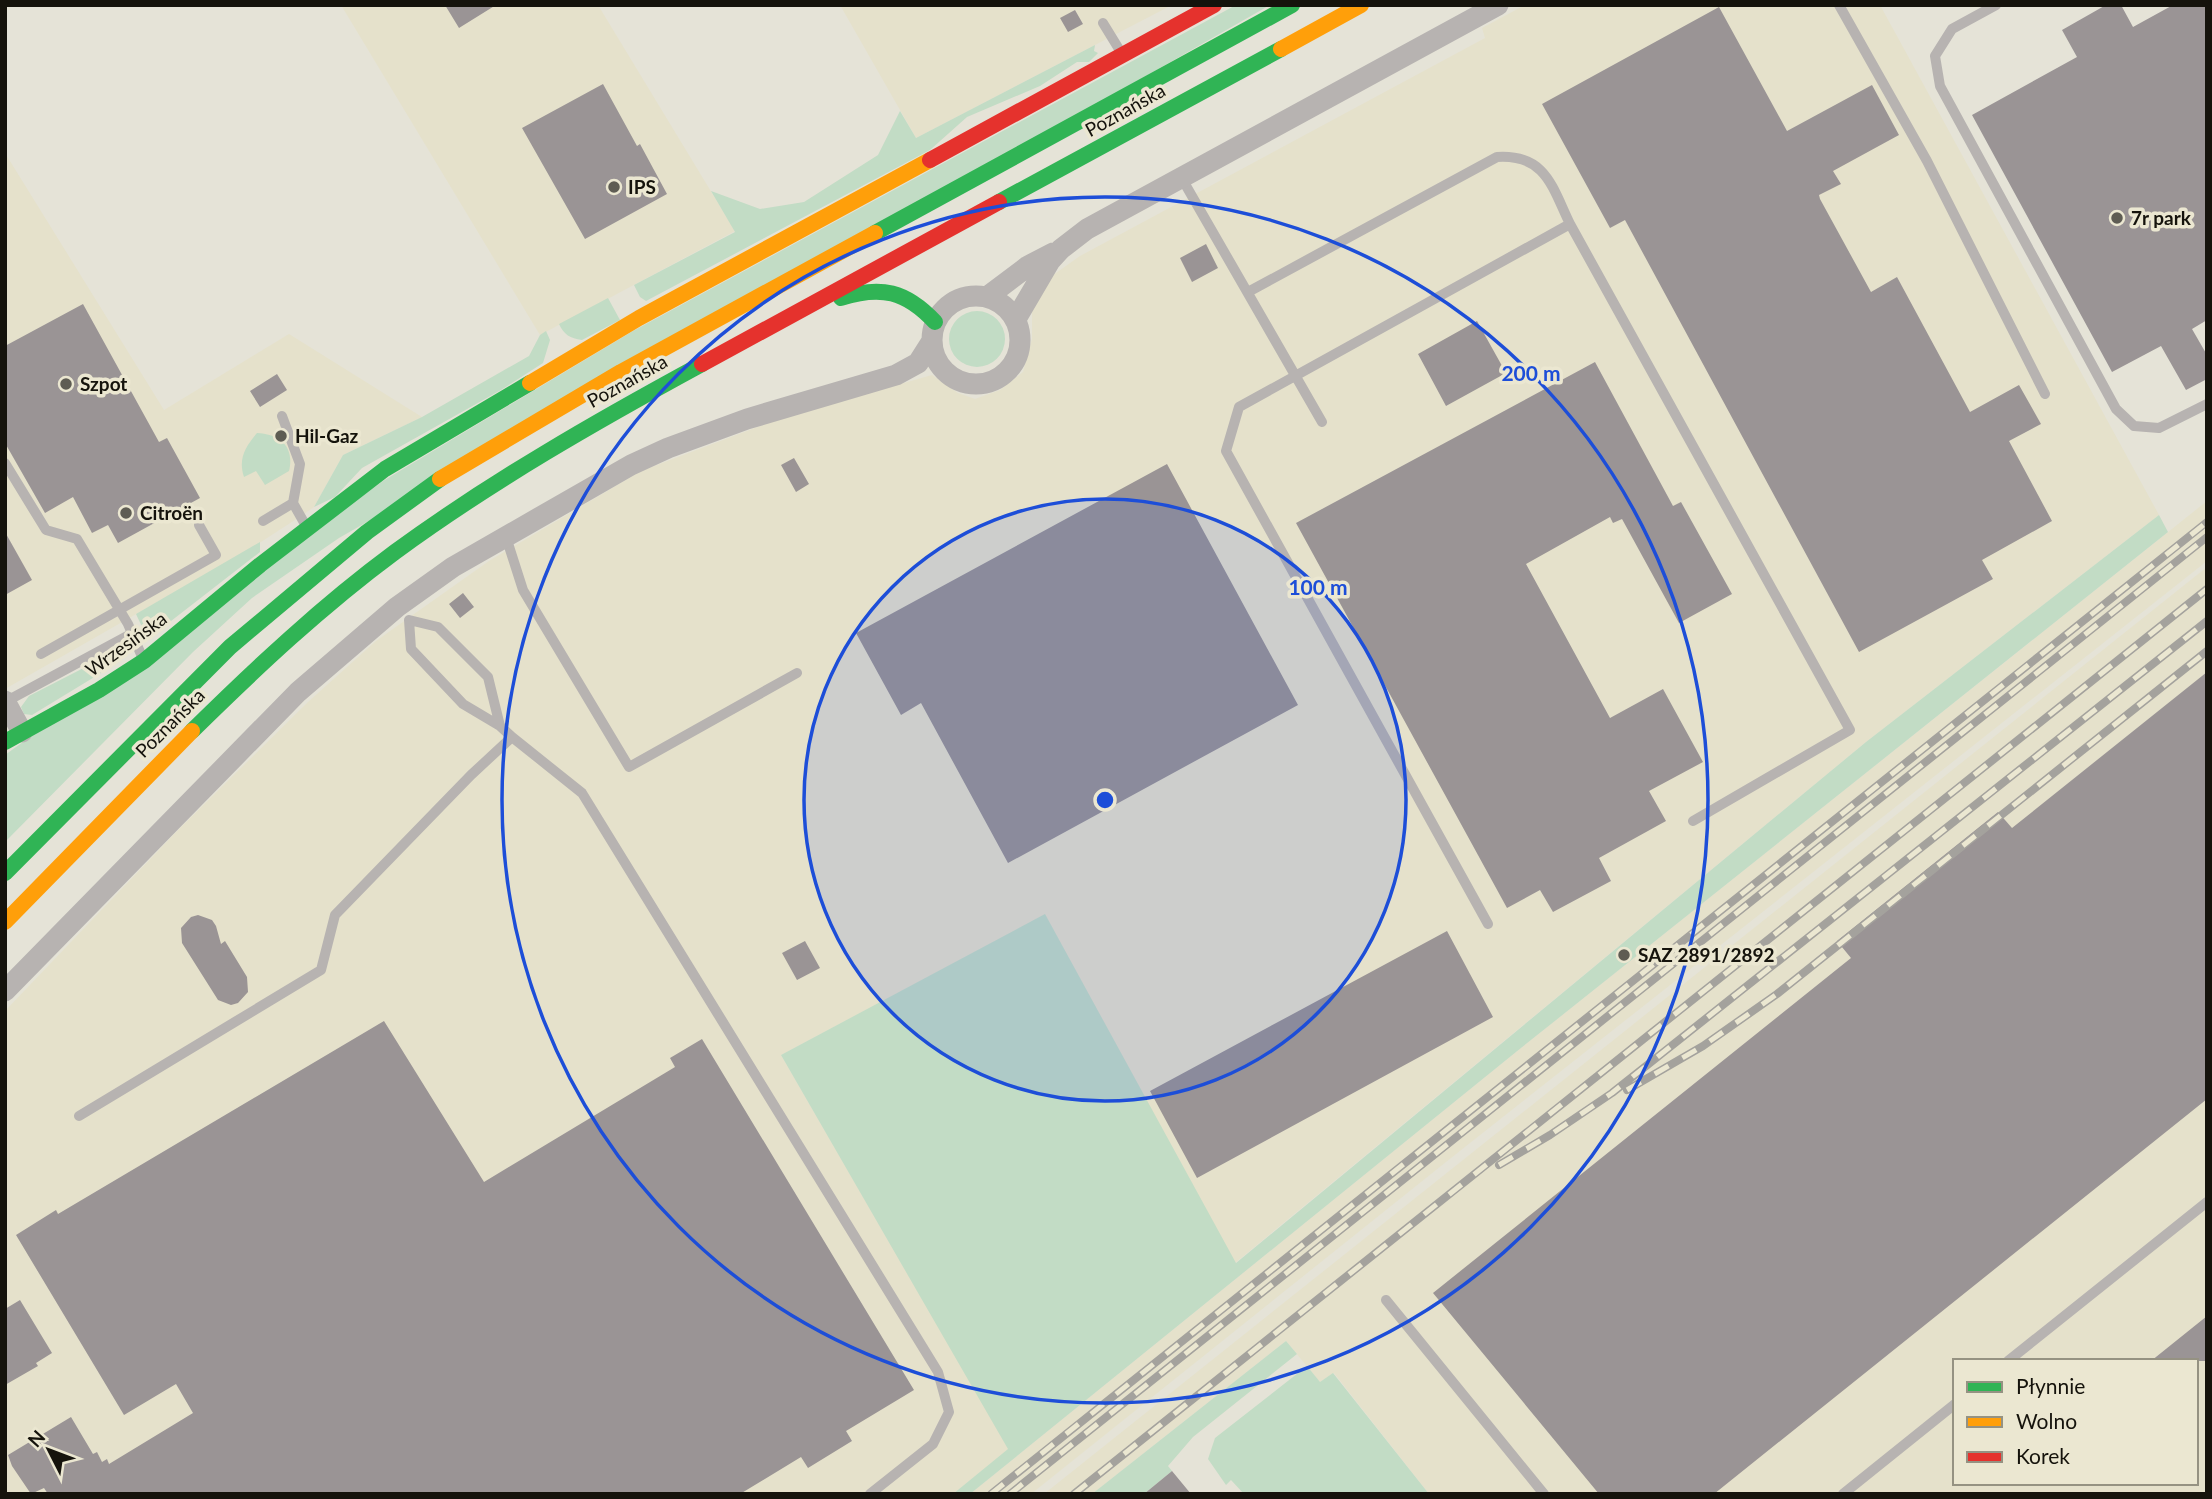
<svg xmlns="http://www.w3.org/2000/svg" width="2212" height="1499" viewBox="0 0 2212 1499" font-family="Lato,sans-serif">
	<style>
		.built { fill: #e5e1cb; fill-rule: evenodd }
		.green { fill: #c2dcc5 }
		.building { fill: #9a9495 }
		.lines { fill: none; stroke-linecap: round; stroke-linejoin: round }
		.lane { stroke: #b7b3b1; stroke-width: 10 }
		.street { stroke: #b7b3b1; stroke-width: 21 }
		.fast { stroke: #30b455; stroke-width: 16 }
		.slow { stroke: #ff9f0a; stroke-width: 16 }
		.jam { stroke: #e5322d; stroke-width: 16 }
		.rail-casing { stroke: #a4a29d; stroke-width: 8 }
		.rail { stroke: #ebe7d1; stroke-width: 5; stroke-dasharray: 16; stroke-linecap: butt }
		.ring { fill: none; stroke: #1d4ed8; stroke-width: 3.5 }
		.poi-dot { fill: #5e5c53; stroke: #ebe7d1; stroke-width: 2.5 }
		.labels { text-anchor: middle; stroke-width: 7; stroke-linejoin: round; paint-order: stroke }
		.street-label { font-size: 19px; fill: #15130c; stroke: #ebe7d1 }
		.poi-label { font-size: 19px; font-weight: bold; fill: #15130c; stroke: #ebe7d1; text-anchor: start }
		.centre { fill: #1d4ed8; stroke: #ebe7d1; stroke-width: 3.5 }
		.ring-label { font-size: 21px; text-anchor: middle; font-weight: bold; fill: #1d4ed8; stroke: #ebe7d1; stroke-width: 7; stroke-linejoin: round; paint-order: stroke }
	</style>
	<rect width="100%" height="100%" fill="#e5e3d7"/>
	<!-- built -->
	<path class="built" d="M 341,5 L 598,5 L 735,231 L 540,335 Z
		M 840,5 L 1172,5 L 916,138 Z
		M 1525,5 L 1880,5 L 2159,515 L 1866,742 L 1235,1263 L 1045,915 L 781,1055 L 1009,1449 L 953,1494 L 6,1494 L 5,1011 L 179,829 L 308,702 L 376,641 L 489,561 L 641,471 L 784,417 L 932,375 L 958,393 L 975,399 L 1000,390 L 1023,372 L 1032,339 L 1032,306 L 1049,278 L 1080,256 L 1485,38 L 1482,28 Z
		M 5,153 L 164,410 L 289,334 L 422,417 L 343,455 L 314,507 L 301,516 L 250,549 L 5,689 Z
		M 2207,501 L 2207,561 L 1451,1158 L 1031,1494 L 970,1494 L 1516,1052 Z
		M 2207,567 L 2207,1494 L 1429,1494 L 1334,1373 L 1320,1382 L 1286,1341 L 1092,1494 L 1044,1494 ZM 1955,1361 L 2196,1361 L 2196,1483 L 1955,1483 Z"/>
	<!-- green -->
	<path class="green" d="M 1236,5 L 1270,5 L 339,538 L 252,598 L 193,652 L 5,842 L 5,755 L 383,481 L 633,331 Z
		M 1095,45 L 1094,51 L 1098,53 L 1089,62 L 1077,62 L 1040,86 L 967,117 L 930,150 L 646,301 L 640,297 L 634,285 L 735,232 L 711,191 L 760,209 L 804,202 L 878,155 L 900,111 L 916,138 Z
		M 608,298 L 620,320 L 582,340 C 570,338 564,335 559,324 Z
		M949 339a28 28 0 1 1 56 0a28 28 0 1 1-56 0Z
		M 546,331 L 550,340 L 543,363 L 501,390 L 362,468 L 335,497 L 314,507 L 343,455 L 422,417 L 529,356 L 540,335 Z
		M 257,433 C 280,434 295,447 289,471 L 265,485 L 256,471 L 244,477 C 238,459 245,447 257,433 Z
		M 2159,515 L 2168,532 L 1516,1052 L 970,1494 L 953,1494 L 1008,1449 L 781,1055 L 1045,914 L 1236,1263 L 1866,742 Z
		M 260,542 L 260,552 L 153,635 L 143,629 L 136,614 Z
		M 107,656 L 116,657 L 119,662 L 32,715 L 24,714 L 21,707 L 29,696 Z
		M 1286,1341 L 1297,1354 L 1193,1437 L 1168,1466 L 1172,1471 L 1144,1494 L 1092,1494 Z
		M 1307,1366 L 1320,1382 L 1333,1373 L 1429,1494 L 1244,1494 L 1231,1480 L 1226,1485 L 1208,1459 L 1215,1438 Z"/>
	<!-- building -->
	<path class="building" d="M 445,5 L 496,5 L 459,28 Z
		M 2106,5 L 2121,5 L 2133,27 L 2173,5 L 2207,5 L 2207,320 L 2192,329 L 2207,355 L 2207,379 L 2186,390 L 2161,346 L 2112,372 L 1972,115 L 2077,57 L 2062,30 Z
		M 1719,7 L 1787,131 L 1872,85 L 1899,135 L 1833,171 L 1841,184 L 1819,195 L 1820,199 L 1871,292 L 1897,277 L 1970,412 L 2019,385 L 2041,424 L 2009,441 L 2052,521 L 1982,560 L 1993,579 L 1859,652 L 1625,220 L 1610,228 L 1542,104 Z
		M 1075,10 L 1083,24 L 1068,32 L 1060,18 Z
		M 603,84 L 637,146 L 640,144 L 667,194 L 585,239 L 522,128 Z
		M 1206,244 L 1218,268 L 1192,282 L 1180,258 Z
		M 83,304 L 159,442 L 167,438 L 200,498 L 118,543 L 108,525 L 92,533 L 73,497 L 45,513 L 5,443 L 5,346 Z
		M 1477,321 L 1506,373 L 1446,406 L 1418,354 Z
		M 1595,362 L 1673,506 L 1681,502 L 1732,594 L 1679,623 L 1622,519 L 1613,523 L 1610,517 L 1526,564 L 1610,718 L 1663,689 L 1703,762 L 1649,791 L 1666,821 L 1599,858 L 1611,881 L 1553,912 L 1540,890 L 1507,908 L 1296,523 Z
		M 277,374 L 287,390 L 260,407 L 250,391 Z
		M 794,458 L 809,484 L 796,492 L 781,465 Z
		M 1167,464 L 1298,705 L 1008,863 L 921,703 L 901,715 L 856,633 Z
		M 5,532 L 32,580 L 5,595 Z
		M 463,593 L 474,607 L 460,618 L 449,604 Z
		M 2207,672 L 2207,1099 L 1714,1494 L 1599,1494 L 1433,1293 L 1851,958 L 1837,941 L 1998,812 L 2012,828 Z
		M 198,915 L 212,920 L 216,926 L 221,944 L 225,941 L 247,977 L 248,992 L 238,1003 L 231,1005 L 218,1000 L 182,943 L 181,928 L 191,917 Z
		M 1447,931 L 1493,1017 L 1197,1178 L 1150,1091 Z
		M 805,941 L 820,968 L 797,980 L 782,953 Z
		M 384,1021 L 484,1182 L 675,1067 L 670,1058 L 702,1039 L 914,1390 L 846,1431 L 852,1441 L 808,1468 L 801,1457 L 740,1494 L 48,1494 L 44,1488 L 31,1494 L 12,1466 L 8,1455 L 71,1417 L 93,1454 L 97,1452 L 102,1462 L 107,1459 L 109,1464 L 193,1413 L 176,1384 L 124,1415 L 16,1235 L 56,1210 L 58,1214 Z
		M 20,1300 L 52,1353 L 36,1363 L 38,1366 L 5,1385 L 5,1309 Z
		M 2207,1316 L 2207,1361 L 2151,1361 Z
		M 1172,1471 L 1191,1494 L 1144,1494 Z"/>
	<g class="lines">
		<!-- lane -->
		<path class="lane" d="M 1839,5 L 1927,161 L 2045,394
			M 1996,5 L 1952,29 L 1935,56 L 1940,86 L 2116,409 L 2134,426 L 2159,428 L 2207,404
			M 1103,23 L 1122,54
			M 1181,177 L 1322,422
			M 1248,292 L 1497,157 C 1546,154 1552,187 1570,224 L 1850,730 L 1693,821
			M 282,416 L 300,464 L 293,503 L 306,526
			M 5,463 L 46,530 L 77,539 L 128,624 L 143,659
			M 263,521 L 293,503
			M 506,537 L 523,590 L 629,767 L 797,673
			M 409,620 L 438,627 L 488,677 L 500,726 L 463,704 L 411,649 Z
			M 41,654 L 216,555 L 199,525
			M 5,702 L 133,633
			M 512,737 L 582,793 L 938,1372 L 949,1412 L 933,1444 L 870,1494
			M 1488,924 L 1226,451 L 1239,407 L 1570,224
			M 79,1116 L 321,970 L 335,915 L 471,775 L 512,737 L 500,726
			M 1386,1300 L 1544,1494
			M 2008,1361 L 2207,1202
			M 1843,1494 L 1955,1404"/>
		<!-- street -->
		<path class="street" d="M932 340a44 44 0 1 1 88 0a44 44 0 1 1-88 0Z
			M 987,297 L 1028,266 L 1053,253
			M 1016,319 L 1050,261 L 1061,249 L 1087,229 L 1498,5
			M 5,701 L 22,732
			M 5,991 L 298,692 L 397,607 L 453,567 L 631,465 L 668,448 L 747,419 L 896,375 L 918,363 L 932,341"/>
		<!-- fast -->
		<path class="fast" d="M 999,202 L 1281,49
			M 875,233 L 1292,5
			M 841,298 C 881,285 906,291 935,322
			M 192,731 C 256,668 322,606 395,552 C 492,481 597,421 702,364
			M 5,742 L 99,690 L 144,661 L 260,565 L 385,469 L 530,383
			M 5,873 L 230,647 L 367,532 L 440,479"/>
		<!-- slow -->
		<path class="slow" d="M 1281,49 L 1361,5
			M 530,383 L 639,318 L 930,160
			M 440,479 L 621,372 L 875,233
			M 5,922 L 192,731"/>
		<!-- jam -->
		<path class="jam" d="M 930,160 L 1214,5
			M 702,364 L 999,202"/>
		<!-- rail casing -->
		<g class="rail-casing">
			<path id="rail" d="M 1627,1090 L 1703,1046 L 1777,994 L 2207,651
				M 1499,1165 L 1550,1135 L 1612,1093 L 2207,621
				M 991,1494 L 2207,522
				M 1010,1494 L 2207,537
				M 1074,1494 L 2207,589"/>
		</g>
		<!-- rail -->
		<use href="#rail" class="rail"/>
	</g>
	<!-- distance rings -->
	<circle cx="1105" cy="800" r="301" fill="#1d4ed8" fill-opacity=".12"/>
	<g class="ring">
		<circle cx="1105" cy="800" r="301"/>
		<circle cx="1105" cy="800" r="603"/>
	</g>
	<!-- markers -->
	<g class="poi-dot">
		<circle cx="614" cy="187" r="7"/>
		<circle cx="2117" cy="218" r="7"/>
		<circle cx="66" cy="384" r="7"/>
		<circle cx="281" cy="436" r="7"/>
		<circle cx="126" cy="513" r="7"/>
		<circle cx="1624" cy="955" r="7"/>
	</g>
	<g class="labels">
		<!-- street labels -->
		<g class="street-label">
			<text transform="translate(1125 110) rotate(-29)" y="7">Poznańska</text>
			<text transform="translate(627 381) rotate(-29)" y="7">Poznańska</text>
			<text transform="translate(126 644) rotate(-36)" y="7">Wrzesińska</text>
			<text transform="translate(170 723) rotate(-45)" y="7">Poznańska</text>
		</g>
		<!-- poi labels -->
		<g class="poi-label">
			<text x="628" y="194">IPS</text>
			<text x="2131" y="225">7r park</text>
			<text x="80" y="391">Szpot</text>
			<text x="295" y="443">Hil-Gaz</text>
			<text x="140" y="520">Citroën</text>
			<text x="1638" y="962">SAZ 2891/2892</text>
		</g>
	</g>
	<circle cx="1105" cy="800" r="10" class="centre"/>
	<g class="ring-label">
		<text x="1531" y="381">200 m</text>
		<text x="1318" y="595">100 m</text>
	</g>
	<!-- border -->
	<rect width="2212" height="1499" fill="none" stroke="#15130c" stroke-width="14"/>
	<!-- legend -->
	<rect x="1953" y="1359" width="245" height="126" fill="#ebe7d1" stroke="#959282" stroke-width="2"/>
	<rect x="1967" y="1382" width="35" height="10" fill="#30b455" stroke="#959282" stroke-width="2"/>
	<text x="2016" y="1394" font-size="21" fill="#15130c">Płynnie</text>
	<rect x="1967" y="1417" width="35" height="10" fill="#ff9f0a" stroke="#959282" stroke-width="2"/>
	<text x="2016" y="1429" font-size="21" fill="#15130c">Wolno</text>
	<rect x="1967" y="1452" width="35" height="10" fill="#e5322d" stroke="#959282" stroke-width="2"/>
	<text x="2016" y="1464" font-size="21" fill="#15130c">Korek</text>
	<!-- north arrow -->
	<g transform="translate(49 1450) rotate(312)" stroke="#ebe7d1" stroke-width="5" paint-order="stroke">
	<path d="M0-5L12 26L0 18L-12 26Z" fill="#15130c"/>
	<text y="-10" font-size="19" font-weight="bold" text-anchor="middle" fill="#15130c">N</text>
	</g>
</svg>
